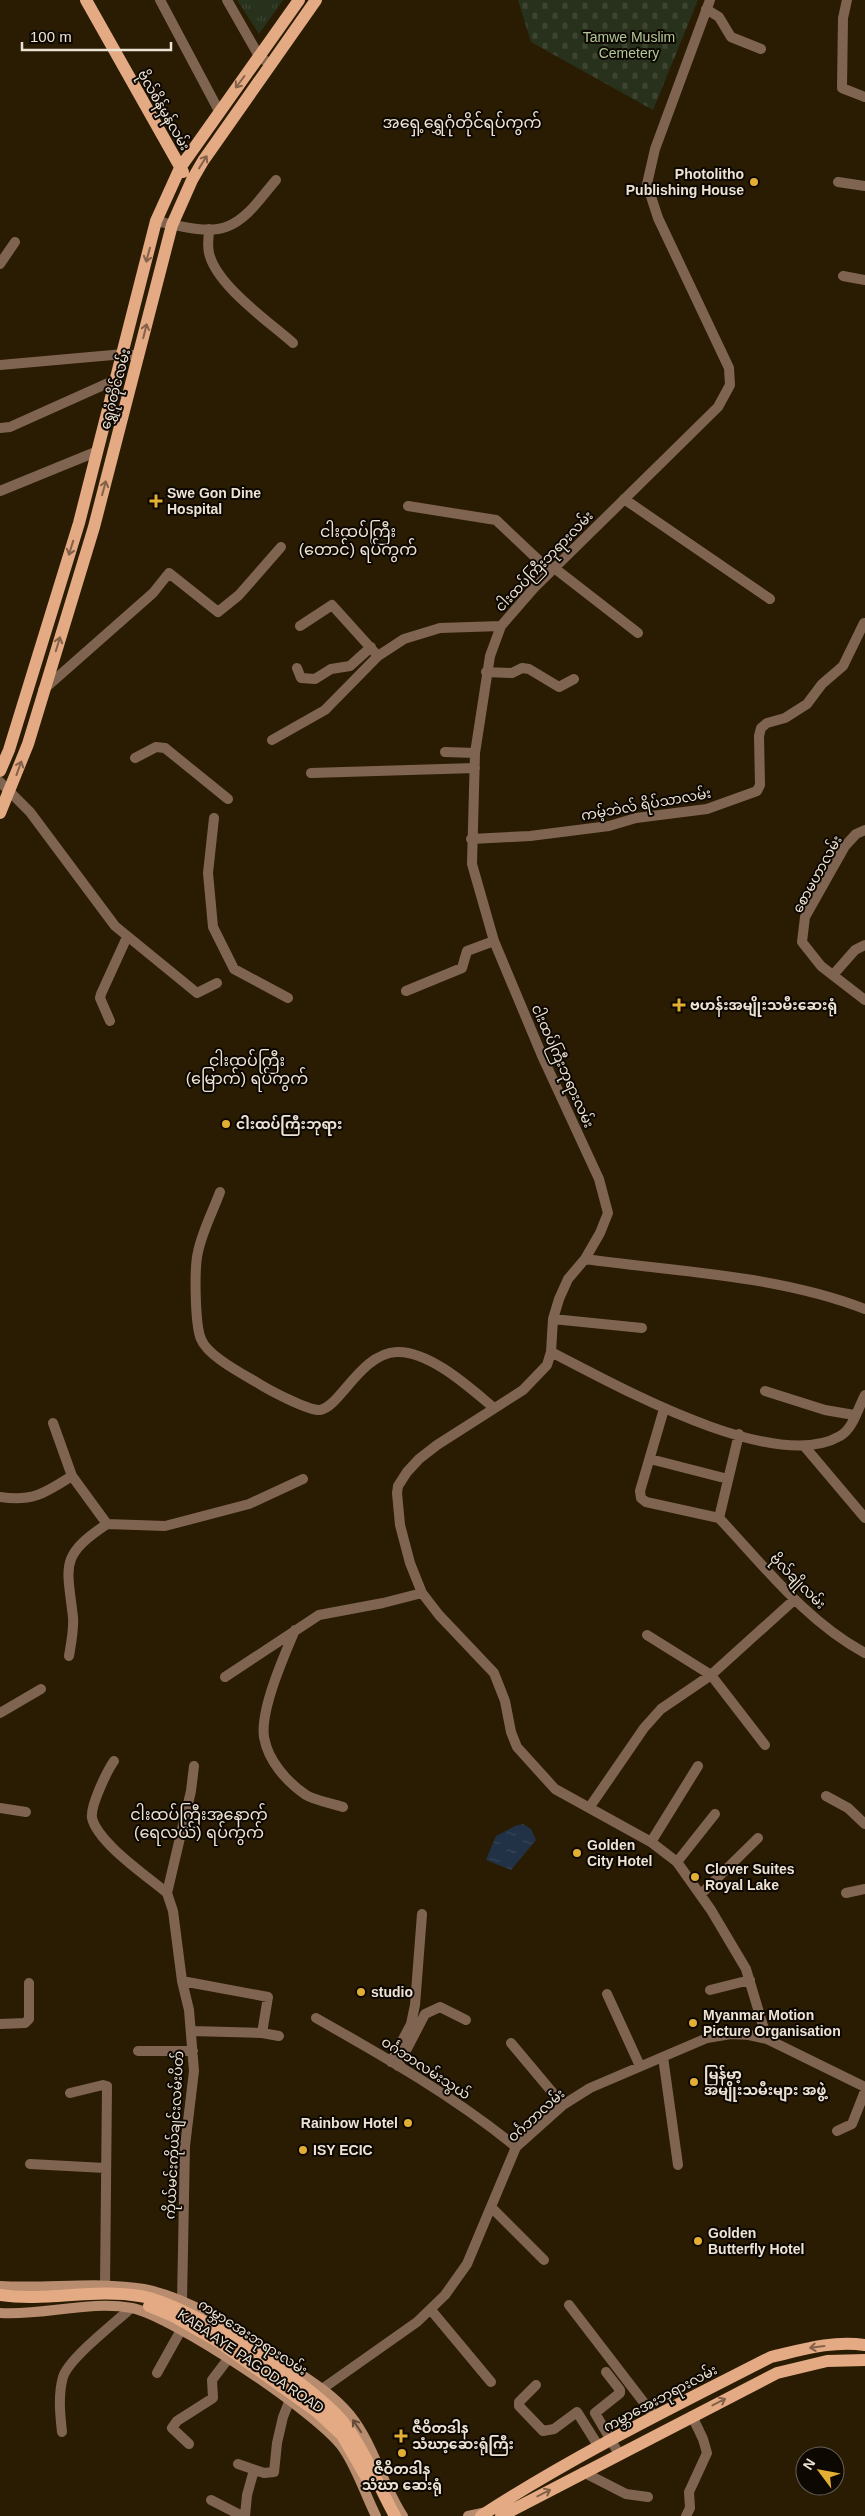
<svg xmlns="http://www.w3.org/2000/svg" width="865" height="2516" viewBox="0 0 865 2516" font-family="Helvetica,'Noto Sans Myanmar',sans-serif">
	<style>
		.cemetery { fill: url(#cemetery-stones) }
		.park { fill: url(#park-tufts) }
		.water { fill: url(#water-ripples) }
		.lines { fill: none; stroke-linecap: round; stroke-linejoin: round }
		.street { stroke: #806452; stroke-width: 10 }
		.secondary { stroke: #b88c6e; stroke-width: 10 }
		.primary { stroke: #e4aa83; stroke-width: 12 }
		.oneway { stroke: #846149 }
		.oneway2 { stroke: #634a38 }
		.poi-dot { fill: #e2ae34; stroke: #0e0802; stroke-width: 2 }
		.labels { text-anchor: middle; stroke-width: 4; stroke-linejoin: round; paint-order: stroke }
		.park-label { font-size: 14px; fill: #b2c896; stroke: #0e0802 }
		.street-label { font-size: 14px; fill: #ede3d5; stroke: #0e0802 }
		.poi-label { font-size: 14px; font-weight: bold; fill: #ede3d5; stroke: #0e0802; text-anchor: start }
		.quarter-label { font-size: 16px; fill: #ede3d5; stroke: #0e0802 }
	</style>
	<defs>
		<pattern id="cemetery-stones" width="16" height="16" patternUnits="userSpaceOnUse" patternTransform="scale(1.25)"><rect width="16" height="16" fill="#28311b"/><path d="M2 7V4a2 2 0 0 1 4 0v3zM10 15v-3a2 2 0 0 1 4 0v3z" fill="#3d4530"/></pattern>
		<pattern id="park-tufts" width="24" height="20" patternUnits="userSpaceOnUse" patternTransform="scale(1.25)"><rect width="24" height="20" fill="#28311b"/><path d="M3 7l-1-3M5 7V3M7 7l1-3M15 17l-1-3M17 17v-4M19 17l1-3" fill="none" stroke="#3d4530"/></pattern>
		<pattern id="water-ripples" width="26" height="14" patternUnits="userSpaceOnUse" patternTransform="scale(1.25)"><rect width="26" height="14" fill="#213246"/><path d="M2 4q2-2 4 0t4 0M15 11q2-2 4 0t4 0" fill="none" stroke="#374657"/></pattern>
	</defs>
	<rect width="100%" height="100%" fill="#2a1c03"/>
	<!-- cemetery -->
	<path class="cemetery" d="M 518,0 L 698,0 L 653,110 L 531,42 Z"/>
	<!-- park -->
	<path class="park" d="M 237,0 L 283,0 L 259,34 Z"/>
	<!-- water -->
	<path class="water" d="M 523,1824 L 531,1829 L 536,1840 L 511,1870 L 486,1860 L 496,1836 L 515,1826 Z"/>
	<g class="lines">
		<!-- street -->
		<path class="street" d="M 160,0 L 219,111
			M 227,0 L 259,56 L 271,65
			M 710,0 L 655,149 L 647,184 L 658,218 L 729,368 L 730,385 L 718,407 L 534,588 L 501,626 L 490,656 L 475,753 L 472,864 L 494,941 L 543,1058 L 599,1179 L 608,1213 L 600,1233 L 585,1259 L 568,1279 L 559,1299 L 553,1319 L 551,1352 L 547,1365 L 523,1390 L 437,1445 L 419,1459 L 407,1472 L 398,1486 L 397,1493 L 400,1525 L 410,1563 L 422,1593 L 439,1615 L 494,1673 L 505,1701 L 511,1732 L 517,1747 L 555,1789 L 651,1842 L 677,1862 L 711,1910 L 746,1969 L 767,2039
			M 847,0 L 843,18 L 842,88 L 865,97
			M 706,9 L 719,17 L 731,37 L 761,49
			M 838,182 L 865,186
			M 156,221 C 176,225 206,234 226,227 C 247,220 262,196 276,180
			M 209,229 C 209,236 207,245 209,253 C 216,285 268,321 293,343
			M 0,264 L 15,242
			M 843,276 L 865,280
			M 0,365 L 124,354 L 139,356
			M 0,428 L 10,427 L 117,379
			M 0,491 L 98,451
			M 624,499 L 770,599
			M 408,506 L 496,520 L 550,571
			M 553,567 L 638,633
			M 300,626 L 332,605 L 378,656
			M 297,668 L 301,678 L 315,679 L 331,669 L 350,666 L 371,647
			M 486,672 L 512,673 L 522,668 L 529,669 L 559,687 L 574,679
			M 43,690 L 153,593 L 169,573 L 218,612 L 239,595 L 281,547
			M 272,740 L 325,710 L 378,656 L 404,639 L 440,628 L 501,626
			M 445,752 L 475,753
			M 135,758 L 156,747 L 165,748 L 228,799
			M 311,773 L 475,768
			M 0,782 L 30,812 L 115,926 L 197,993 L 217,983
			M 214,818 L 208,873 L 213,927 L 234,969 L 288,998
			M 865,830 L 856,834 L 845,846 L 805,917 L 802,942 L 821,966 L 865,1000
			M 471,839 L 530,836 L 609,826 L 636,818 L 707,809 L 757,791 L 760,785 L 759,736 L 761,728 L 767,723 L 785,718 L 807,704 L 822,684 L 843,666 L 864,623
			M 833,975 L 855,950 L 865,945
			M 406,991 L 462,968 L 467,951 L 494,941
			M 110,1021 L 100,998 L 101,994 L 127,937
			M 220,1192 C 213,1211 202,1232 198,1252 C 194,1268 195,1325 201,1339 C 208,1357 245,1375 261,1385 C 271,1391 309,1411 320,1410 C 340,1407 361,1353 397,1352 C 430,1351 470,1388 494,1408
			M 585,1259 C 678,1272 777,1275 865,1309
			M 553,1319 L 642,1328
			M 551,1352 C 614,1384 774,1475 840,1436 C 853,1429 858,1408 865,1395
			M 765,1391 L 825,1410 L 854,1415
			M 664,1409 L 640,1491 L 641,1498 L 646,1502 L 719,1518
			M 53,1423 L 72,1476 L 107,1524 C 59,1556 67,1565 73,1617 C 74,1630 71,1644 69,1656
			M 805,1447 L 865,1518
			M 650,1459 L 728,1479
			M 0,1497 C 33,1502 45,1493 72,1476
			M 719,1518 C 765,1567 806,1621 865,1653
			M 719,1518 L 739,1434
			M 107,1524 L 165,1526 L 249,1504 L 303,1479
			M 295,1630 C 284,1656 260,1710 264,1737 C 268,1761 287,1782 306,1795 C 316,1801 332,1803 343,1807
			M 647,1635 L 711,1675 L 765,1745
			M 225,1677 L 319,1615 L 383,1603 L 422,1593
			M 0,1713 L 41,1689
			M 114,1761 C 107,1771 90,1806 92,1818 C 98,1843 147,1876 167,1893
			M 826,1796 L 848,1808 L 865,1824
			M 0,1808 L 26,1812
			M 589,1808 L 644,1728 L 661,1709 L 711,1675 L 794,1600
			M 651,1842 L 698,1766
			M 677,1862 L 715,1814
			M 846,1893 L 865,1889
			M 701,1894 L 758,1838
			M 182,1981 L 268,1997 L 262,2033
			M 710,1990 L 750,1980
			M 607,1994 L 640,2066
			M 316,2018 C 385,2057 455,2097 516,2147
			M 0,2024 L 25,2023 L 29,2019 L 29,1983
			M 191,2031 L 262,2033 L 279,2036
			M 511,2043 L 563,2105
			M 138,2051 L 193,2051
			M 663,2057 L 678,2165
			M 391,2062 L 411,2024 L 415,2005 L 422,1914
			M 398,2066 L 425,2014 L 440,2007 L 466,2020
			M 70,2093 L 103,2085 L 107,2086 L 105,2286
			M 837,2131 L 852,2124 L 865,2091
			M 30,2164 L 105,2168
			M 491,2207 L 544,2260
			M 182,2301 L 185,2146 L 194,2071 L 189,2010 L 182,1981 L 173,1911 L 167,1893 L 191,1791 L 194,1766
			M 569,2305 L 655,2417
			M 431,2310 L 491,2382
			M 606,2372 L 620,2390 L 620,2393 L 595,2413 L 619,2454
			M 157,2373 L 181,2330
			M 536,2385 L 519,2402 L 519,2406 L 543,2431 L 554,2429 L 577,2412 L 599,2447
			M 322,2389 L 417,2322 L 445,2295 L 467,2264 L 516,2147 L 563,2105 L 590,2088 L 707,2038 L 731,2034 L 749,2035 L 767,2039 L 865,2087
			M 62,2432 C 60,2414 58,2395 63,2377 C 69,2358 115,2323 131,2308
			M 189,2444 L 172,2428 L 177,2421 L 213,2398 L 212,2380 L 228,2359
			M 238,2464 L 264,2473 L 274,2472 L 277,2443 L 283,2417 L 289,2402
			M 583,2472 L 626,2494 L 648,2497
			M 211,2500 L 242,2516
			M 245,2516 L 247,2495 L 254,2470
			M 686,2516 L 690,2508 L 689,2492 L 707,2453 L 703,2439 L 692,2416"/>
		<!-- secondary -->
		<path class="secondary" d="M 0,2286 C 48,2289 97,2281 144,2289 C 195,2299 240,2333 281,2361 C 305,2377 332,2393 350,2415 C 374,2445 382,2484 403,2516
			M 0,2313 C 44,2316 89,2300 132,2308 C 174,2317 318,2413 343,2448 C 357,2468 365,2494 376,2516
			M 468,2516 L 487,2512"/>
		<!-- primary -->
		<path class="primary" d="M 86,0 L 183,172
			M 0,771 L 9,750 L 79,523 L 156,221 L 180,168 L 299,0
			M 0,813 L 28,744 L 94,527 L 172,225 L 192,180 L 203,161 L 316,0
			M 0,2295 C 46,2302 93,2288 140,2296 C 189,2304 312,2383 344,2423 C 365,2451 378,2485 395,2516
			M 149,2306 L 173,2316 L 219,2342 L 316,2411 L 342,2435 L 369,2482
			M 481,2516 C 573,2456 673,2407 771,2357 C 801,2350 833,2340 865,2345
			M 501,2516 L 777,2373 L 827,2361 L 865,2360"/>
	</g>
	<!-- one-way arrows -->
	<defs><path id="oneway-shaft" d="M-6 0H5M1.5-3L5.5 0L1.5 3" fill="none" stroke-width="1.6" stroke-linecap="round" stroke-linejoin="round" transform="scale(1.25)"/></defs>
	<g class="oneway">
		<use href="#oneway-shaft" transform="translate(240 82) rotate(127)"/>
		<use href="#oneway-shaft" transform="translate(203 162) rotate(-58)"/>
		<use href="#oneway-shaft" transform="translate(148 255) rotate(105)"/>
		<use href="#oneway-shaft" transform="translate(145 331) rotate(-76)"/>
		<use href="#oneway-shaft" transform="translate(104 488) rotate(-75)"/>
		<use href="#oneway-shaft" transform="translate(71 548) rotate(107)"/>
		<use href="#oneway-shaft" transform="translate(58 644) rotate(-73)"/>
		<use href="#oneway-shaft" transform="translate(19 768) rotate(-70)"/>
		<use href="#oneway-shaft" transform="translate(817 2347) rotate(173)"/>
		<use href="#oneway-shaft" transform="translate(719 2402) rotate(-27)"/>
		<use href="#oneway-shaft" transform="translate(544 2493) rotate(-27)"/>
	</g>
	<use class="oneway2" href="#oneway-shaft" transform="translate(357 2426) rotate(-124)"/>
	<!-- markers -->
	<g class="poi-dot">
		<circle cx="754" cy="182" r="5"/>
		<path d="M153.5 493.5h5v5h5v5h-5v5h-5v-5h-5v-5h5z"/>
		<path d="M676.5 997.5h5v5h5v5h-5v5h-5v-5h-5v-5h5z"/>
		<circle cx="226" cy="1124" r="5"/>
		<circle cx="577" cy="1853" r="5"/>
		<circle cx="695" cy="1877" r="5"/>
		<circle cx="361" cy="1992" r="5"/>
		<circle cx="693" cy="2023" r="5"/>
		<circle cx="694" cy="2082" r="5"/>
		<circle cx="408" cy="2123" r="5"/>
		<circle cx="303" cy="2150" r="5"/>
		<circle cx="698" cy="2241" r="5"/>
		<path d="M398.5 2428.5h5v5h5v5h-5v5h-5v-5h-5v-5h5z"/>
		<circle cx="402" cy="2453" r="5"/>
	</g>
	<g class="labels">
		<!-- park labels -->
		<g class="park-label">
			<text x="629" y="42">Tamwe Muslim<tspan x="629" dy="16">Cemetery</tspan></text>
		</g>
		<!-- street labels -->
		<g class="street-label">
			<text transform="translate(164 110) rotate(60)" y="5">ဗိုလ်စိန်မှန်လမ်း</text>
			<text transform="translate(115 389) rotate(-75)" y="5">ရွှေဂုံတိုင်လမ်း</text>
			<text transform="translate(544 561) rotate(-46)" y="5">ငါးထပ်ကြီးဘုရားလမ်း</text>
			<text transform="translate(646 804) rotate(-10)" y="5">ကမ့်ဘဲလ် ရိပ်သာလမ်း</text>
			<text transform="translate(817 874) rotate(-61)" y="5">စောမဟာလမ်း</text>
			<text transform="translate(563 1066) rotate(66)" y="5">ငါးထပ်ကြီးဘုရားလမ်း</text>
			<text transform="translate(798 1581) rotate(45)" y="5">ဗိုလ်ချိုလမ်း</text>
			<text transform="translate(426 2068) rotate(33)" y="5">ဝင်္ဂဘာလမ်းသွယ်</text>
			<text transform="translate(536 2115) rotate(-42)" y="5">ဝင်္ဂဘာလမ်း</text>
			<text transform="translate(174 2135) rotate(-87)" y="5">ကိုယ်မင်းကိုယ်ချင်းလမ်းပိတ်</text>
			<text transform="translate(253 2337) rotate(33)" y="5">ကမ္ဘာအေးဘုရားလမ်း</text>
			<text transform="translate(251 2361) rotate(34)" y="5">KABA AYE PAGODA ROAD</text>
			<text transform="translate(660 2398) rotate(-28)" y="5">ကမ္ဘာအေးဘုရားလမ်း</text>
		</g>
		<!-- poi labels -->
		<g class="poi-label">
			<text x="744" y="179" text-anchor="end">Photolitho<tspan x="744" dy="16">Publishing House</tspan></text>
			<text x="167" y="498">Swe Gon Dine<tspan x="167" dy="16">Hospital</tspan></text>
			<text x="690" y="1010">ဗဟန်းအမျိုးသမီးဆေးရုံ</text>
			<text x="236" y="1129">ငါးထပ်ကြီးဘုရား</text>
			<text x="587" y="1850">Golden<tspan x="587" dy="16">City Hotel</tspan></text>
			<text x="705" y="1874">Clover Suites<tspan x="705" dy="16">Royal Lake</tspan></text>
			<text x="371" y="1997">studio</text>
			<text x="703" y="2020">Myanmar Motion<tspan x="703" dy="16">Picture Organisation</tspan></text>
			<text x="704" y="2079">မြန်မာ့<tspan x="704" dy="16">အမျိုးသမီးများ အဖွဲ့</tspan></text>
			<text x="398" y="2128" text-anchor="end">Rainbow Hotel</text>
			<text x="313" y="2155">ISY ECIC</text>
			<text x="708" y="2238">Golden<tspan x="708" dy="16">Butterfly Hotel</tspan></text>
			<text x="412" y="2433">ဇီဝိတဒါန<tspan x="412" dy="16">သံဃာ့ဆေးရုံကြီး</tspan></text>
			<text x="402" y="2474" text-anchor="middle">ဇီဝိတဒါန<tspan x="402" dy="16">သံဃာ ဆေးရုံ</tspan></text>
		</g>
		<!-- quarter labels -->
		<g class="quarter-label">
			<text x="462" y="128">အရှေ့ရွှေဂုံတိုင်ရပ်ကွက်</text>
			<text x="358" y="537">ငါးထပ်ကြီး<tspan x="358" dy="18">(တောင်) ရပ်ကွက်</tspan></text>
			<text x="247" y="1066">ငါးထပ်ကြီး<tspan x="247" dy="18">(မြောက်) ရပ်ကွက်</tspan></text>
			<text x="199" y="1820">ငါးထပ်ကြီးအနောက်<tspan x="199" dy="18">(ရေလယ်) ရပ်ကွက်</tspan></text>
		</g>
	</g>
	<!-- north arrow -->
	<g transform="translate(820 2471) rotate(302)"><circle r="24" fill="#0e0802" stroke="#676056"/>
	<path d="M0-4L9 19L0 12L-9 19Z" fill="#e2ae34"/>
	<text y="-8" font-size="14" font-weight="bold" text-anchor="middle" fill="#ede3d5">N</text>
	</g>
	<!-- scale -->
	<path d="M22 42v8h149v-8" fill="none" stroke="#ede3d5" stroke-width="2.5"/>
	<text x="30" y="42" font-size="15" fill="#ede3d5" stroke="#0e0802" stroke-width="4" paint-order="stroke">100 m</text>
</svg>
